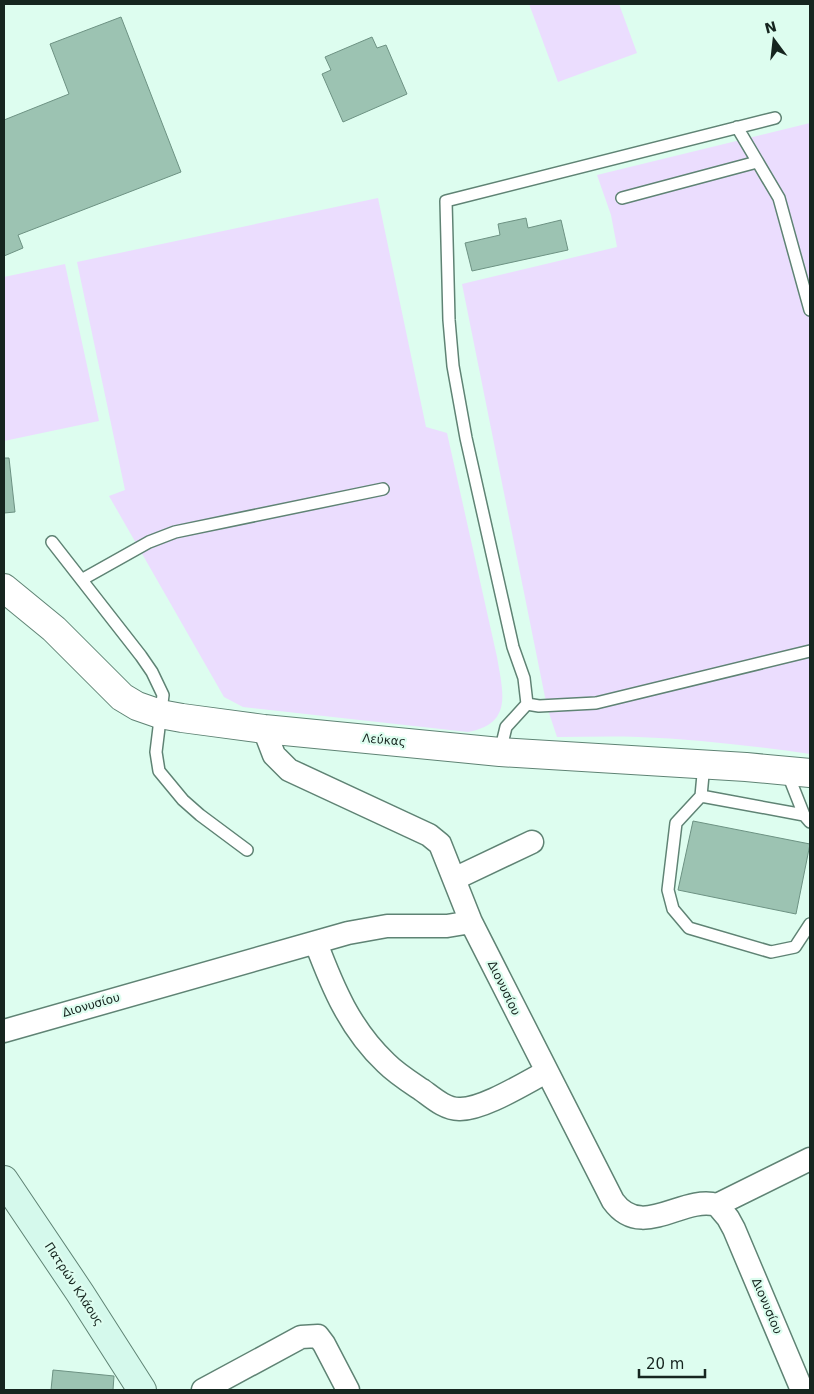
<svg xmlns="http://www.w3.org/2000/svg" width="814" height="1394" viewBox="0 0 814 1394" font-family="'DejaVu Sans',sans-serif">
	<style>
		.green { fill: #ebddfe }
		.building { fill: #9cc3b2; stroke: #6d9283 }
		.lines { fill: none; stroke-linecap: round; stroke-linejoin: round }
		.service-casing { stroke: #5f8374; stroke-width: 14 }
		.minor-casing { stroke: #5f8374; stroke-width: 25 }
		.tertiary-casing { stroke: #5f8374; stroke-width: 30 }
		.secondary-casing { stroke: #5f8374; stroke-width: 30 }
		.service { stroke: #fff; stroke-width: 11 }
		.minor { stroke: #fff; stroke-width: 22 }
		.tertiary { stroke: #fff; stroke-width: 28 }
		.secondary { stroke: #d5f9ec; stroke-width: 28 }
		.labels { text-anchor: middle; stroke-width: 4.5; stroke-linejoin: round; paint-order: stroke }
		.street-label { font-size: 12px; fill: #16251f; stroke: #ddfdef }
	</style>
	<rect width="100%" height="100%" fill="#ddfdef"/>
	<!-- green -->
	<path class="green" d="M 529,4 L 619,4 L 637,53 L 558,82 Z
		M 810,123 L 810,754 C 753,746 696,739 638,737 C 611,736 584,737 557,737 L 547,707 L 462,284 L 617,247 L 611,215 L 597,175 Z
		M 378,198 L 426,427 L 447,433 L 497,657 C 503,693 513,724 468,732 L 243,707 L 224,697 L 109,496 L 125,490 L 77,262 Z
		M 65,264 L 99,421 L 4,441 L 4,277 Z"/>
	<!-- building -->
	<path class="building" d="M 121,17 L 181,172 L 18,235 L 23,248 L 4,256 L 4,120 L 69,94 L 50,44 Z
		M 372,37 L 377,48 L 386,45 L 407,94 L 343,122 L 322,74 L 331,70 L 325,57 Z
		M 526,218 L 528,228 L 561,220 L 568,250 L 472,271 L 465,243 L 500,235 L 498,224 Z
		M 4,458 L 9,458 L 15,512 L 4,513 Z
		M 693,821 L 810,844 L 796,914 L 678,890 Z
		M 53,1370 L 114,1376 L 113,1390 L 51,1390 Z"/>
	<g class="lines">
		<!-- service casing -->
		<g class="service-casing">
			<path id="service" d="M 737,127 L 779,198 L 810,310
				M 622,198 L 757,162
				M 52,542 L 141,656 L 152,672 L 163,695 L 156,752 L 159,771 L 183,800 L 200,815 L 247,850
				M 83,579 L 149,542 L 175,532 L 383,489
				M 527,704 L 539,706 L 596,703 L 810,651
				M 500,752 L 506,727 L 527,704 L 524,678 L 513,647 L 466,438 L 453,366 L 449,320 L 446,201 L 775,118
				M 704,764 L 701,796 L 676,823 L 668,890 L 673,909 L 689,928 L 771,952 L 795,947 L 810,924
				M 787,772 L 804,815 L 810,822
				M 701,796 L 804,815"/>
		</g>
		<!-- minor casing -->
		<g class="minor-casing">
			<path id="minor" d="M 264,729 L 274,755 L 289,770 L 429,835 L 440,844 L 471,922 L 613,1201 C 642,1241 682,1195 717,1205 L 728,1218 L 734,1229 L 802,1390
				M 454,879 L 532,842
				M 316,943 C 333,988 350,1029 386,1063 C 397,1074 410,1082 422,1090 C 433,1098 445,1109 459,1109 C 482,1110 525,1083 546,1072
				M 4,1031 L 348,933 L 387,926 L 447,926 L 471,922
				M 717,1205 L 810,1159
				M 203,1390 L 301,1337 L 318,1336 L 324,1344 L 348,1390"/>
		</g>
		<!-- tertiary casing -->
		<g class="tertiary-casing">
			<path id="tertiary" d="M 4,588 L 54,629 L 122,697 L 137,706 L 160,714 L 182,718 L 264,729 L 500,752 L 746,767 L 810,773"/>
		</g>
		<!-- secondary casing -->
		<g class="secondary-casing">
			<path id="secondary" d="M 4,1180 L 80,1293 L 142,1390"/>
		</g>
		<!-- service -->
		<use href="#service" class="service"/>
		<!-- minor -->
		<use href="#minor" class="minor"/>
		<!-- tertiary -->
		<use href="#tertiary" class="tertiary"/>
		<!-- secondary -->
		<use href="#secondary" class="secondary"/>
	</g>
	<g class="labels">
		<!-- street labels -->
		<g class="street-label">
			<text transform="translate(384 740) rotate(5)" y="4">Λεύκας</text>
			<text transform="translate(504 988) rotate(64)" y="4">Διονυσίου</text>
			<text transform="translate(91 1005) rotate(-16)" y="4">Διονυσίου</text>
			<text transform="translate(74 1284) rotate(57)" y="4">Πατρών Κλάους</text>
			<text transform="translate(767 1306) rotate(67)" y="4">Διονυσίου</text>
		</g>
	</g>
	<!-- border -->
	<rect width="814" height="1394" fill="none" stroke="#16251f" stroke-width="10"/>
	<!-- north arrow -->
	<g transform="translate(774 40) rotate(345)" stroke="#ddfdef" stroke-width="4" paint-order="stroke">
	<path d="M0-4L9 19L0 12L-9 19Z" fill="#16251f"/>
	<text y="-8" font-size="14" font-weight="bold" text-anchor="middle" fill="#16251f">N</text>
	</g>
	<!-- scale -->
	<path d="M639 1369v8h66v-8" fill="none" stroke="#16251f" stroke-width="2.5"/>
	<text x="646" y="1369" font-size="15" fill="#16251f" stroke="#ddfdef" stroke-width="4" paint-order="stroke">20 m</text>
</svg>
